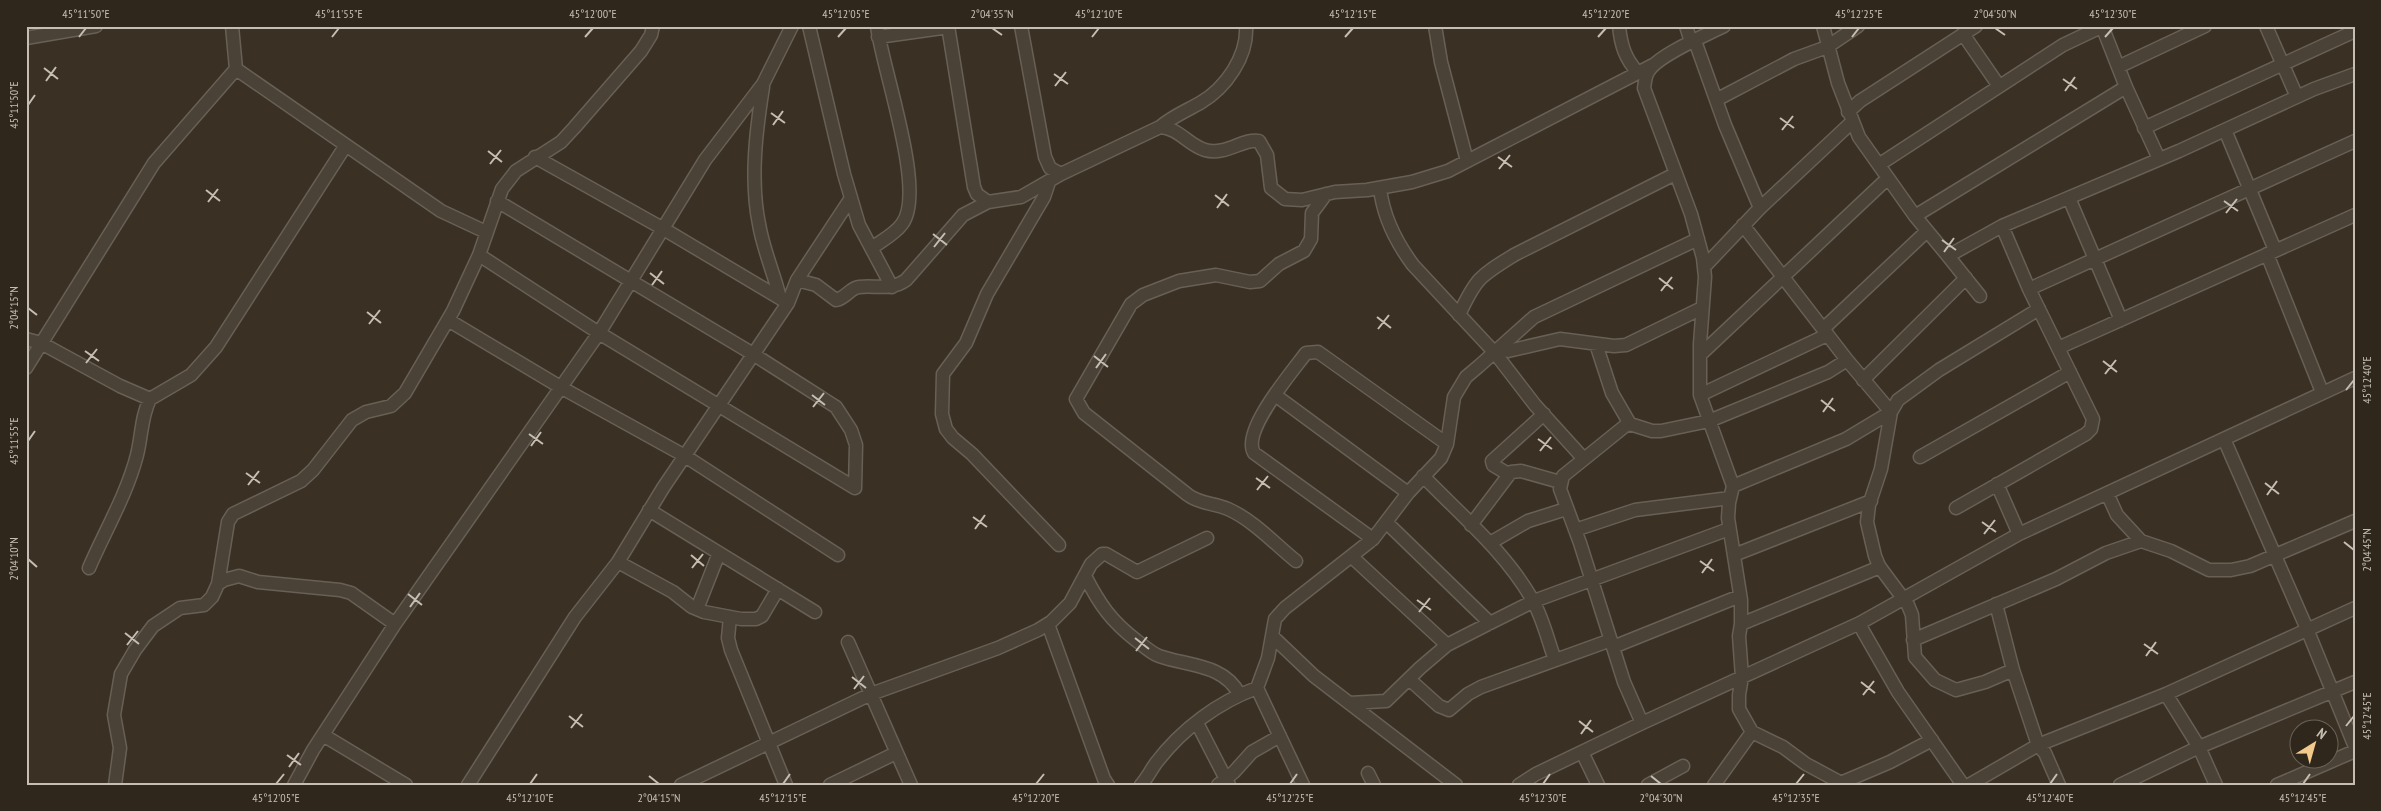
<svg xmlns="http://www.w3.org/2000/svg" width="2381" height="811" viewBox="0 0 2381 811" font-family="'PT Sans Narrow',sans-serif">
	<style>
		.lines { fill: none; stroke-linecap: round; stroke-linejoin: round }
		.minor-casing { stroke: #686055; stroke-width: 15 }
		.minor { stroke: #4a4237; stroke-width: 12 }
		.ticks { fill: none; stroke: #c6beb2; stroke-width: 2 }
		.neatline { fill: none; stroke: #c6beb2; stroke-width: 2 }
		.ticks-label { font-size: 12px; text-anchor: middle; fill: #c6beb2 }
	</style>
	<rect width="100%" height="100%" fill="#3a3024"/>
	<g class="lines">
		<!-- minor casing -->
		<g class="minor-casing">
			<path id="minor" d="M 232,26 L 236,69 L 441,211 L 486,232
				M 809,26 L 844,174 L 859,225 L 892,287
				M 948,26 L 974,187 L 977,194 L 988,202 L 1021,197 L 1061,174 L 1160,127 C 1179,128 1188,145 1205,150 C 1226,156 1243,138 1259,141 L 1267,155 L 1271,188 L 1285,199 L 1302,200 L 1335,192 L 1367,190 L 1412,182 L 1448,171 L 1653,65
				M 1021,26 L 1045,157 L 1050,168 L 1061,174
				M 1435,26 L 1441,62 L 1467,161
				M 1619,26 C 1621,46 1625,58 1638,73
				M 1686,26 L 1691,42
				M 1724,26 C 1706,35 1656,56 1648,72 C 1645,77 1645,83 1644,88 L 1691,214 L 1703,258 L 1705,277 L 1700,344 L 1700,395 L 1733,486 L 1729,503 L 1728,518 L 1741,600 L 1741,624 L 1739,636 L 1742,677 L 1739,695 L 1739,709 L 1752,732 L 1783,747 L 1806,764 L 1845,785
				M 1823,26 L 1838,83 L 1859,137 L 1915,216 L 1948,256 L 2002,226 L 2029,289 L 2093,419 L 2091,429 L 2086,434 L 1956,508
				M 2266,26 L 2297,97
				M 1963,34 L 1999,86
				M 878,37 L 949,27
				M 26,38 L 96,26
				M 1695,41 L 1725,125 L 1760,208
				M 2118,67 L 2205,26
				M 763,87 C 756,131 750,180 759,224 C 763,249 774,273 780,298
				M 2126,87 L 2159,159
				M 1716,100 L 1794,59 L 1827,47 L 1858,26
				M 1848,112 L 1860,101 L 1976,26
				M 1160,127 C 1173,116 1186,111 1200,103 C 1226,88 1248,56 1246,26
				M 2144,128 L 2355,31
				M 2225,130 L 2275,250
				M 535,157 L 662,228 L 788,303 L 797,280 L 851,198
				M 1880,164 L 2063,45 L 2103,26
				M 1049,182 L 1044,197 L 987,294 L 966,343 L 943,374 L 942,414 L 946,429 L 953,438 L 972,454 L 1059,545
				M 1380,188 C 1383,216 1396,242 1413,265 L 1495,353 L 1535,405 L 1583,458
				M 2069,198 L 2121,320
				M 1915,216 L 2126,87 L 2102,26
				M 1743,225 L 1847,360 L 1891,412 L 1881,469 L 1869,505 L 1867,522 L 1875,556 L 1879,566 L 1908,605 L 1912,615 L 1915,657 L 1935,680 L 1956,690 L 1985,682 L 2013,670 L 2038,745 L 2045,753 L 2059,785
				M 2002,226 L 2179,151 L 2314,89 L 2355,74
				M 872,248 C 881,241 895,234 902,224 C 927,192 882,68 877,26
				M 2267,254 L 2322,392
				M 479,255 L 599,333 L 855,488 L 856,445 L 851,430 L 836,407 L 753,354 L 497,201
				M 1948,256 L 1980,296
				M 1704,267 L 1760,208 L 1852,122
				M 797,280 L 816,285 L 836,300 C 846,298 850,288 859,287 C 876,285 891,291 906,280 L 963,215 L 988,202
				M 2029,289 L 2355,141
				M 1459,315 C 1476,278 1480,276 1514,255 L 1675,174
				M 448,320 L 562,388 L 685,456 L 838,555
				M 1823,329 L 1927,231
				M 26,339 L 41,343 L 120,386 L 150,399 C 141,417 142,435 137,455 C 127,494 105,531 89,568
				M 1596,344 L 1612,393 L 1630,424
				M 1500,348 L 1508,351 L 1560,339 L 1614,346 L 1626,345 L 1702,308
				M 2058,348 L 2355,215
				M 1700,355 L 1888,178
				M 26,368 L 154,163 L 236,69
				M 1863,380 L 1966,278
				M 1275,395 L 1408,493
				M 1700,395 L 1827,335
				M 150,399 L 191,375 L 216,347 L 346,145
				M 2224,439 L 2307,629 L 2355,747
				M 1920,457 L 2070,372
				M 1508,474 L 1493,465 L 1492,461 L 1544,414
				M 1423,476 C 1461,515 1505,552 1532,599 C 1543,618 1548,641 1555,660
				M 1997,484 L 2019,534
				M 1733,486 L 1846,439 L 1891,412 L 1898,400 L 1939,370 L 2039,309
				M 2107,493 L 2117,515 L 2141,541 L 2171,551 L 2209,570 L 2231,570 L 2250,566 L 2355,521
				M 649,510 L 815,612
				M 1386,522 L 1490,623
				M 1471,525 L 1511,472 L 1521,471 L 1560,482
				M 1575,530 L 1635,510 L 1730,498
				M 1373,539 L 1254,453 C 1241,431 1292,372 1306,353 L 1318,352 L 1447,444
				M 1490,543 L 1528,521 L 1566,509
				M 1734,555 L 1871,501
				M 1351,556 L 1447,645
				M 1296,561 C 1275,544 1253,520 1228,509 C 1214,503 1200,504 1188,495 L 1084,413 L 1076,399 L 1131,304 L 1143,295 L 1179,281 L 1216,275 L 1250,282 L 1260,281 L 1279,264 L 1304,251 L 1311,239 L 1312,213 L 1326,194
				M 618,562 L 673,592 L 692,607 L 704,612 L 741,619 L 756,619 L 762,616 L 778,589
				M 1085,576 C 1100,605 1111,621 1137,641 C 1144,646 1151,653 1159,656 C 1187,666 1224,664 1239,694
				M 218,584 L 224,580 L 239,576 L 258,582 L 340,590 L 351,593 L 395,624
				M 1996,604 L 2013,670
				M 697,609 L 719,553
				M 730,617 L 728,638 L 731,650 L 786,785
				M 1860,623 L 1863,631 L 1898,692 L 1963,785
				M 1048,624 L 1104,779 L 1108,785
				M 1741,624 L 1880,567
				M 1272,636 L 1314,676 L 1456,785
				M 1913,640 L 2056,579 L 2106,553 L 2141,541
				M 848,642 L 911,785
				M 1613,647 L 1740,596
				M 1409,679 L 1439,706 L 1449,710 L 1468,694 L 1481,687 L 1611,640
				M 2166,694 L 2199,747 L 2216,785
				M 1349,703 L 1386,701 L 1420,668 L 1447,645 L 1490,623 L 1534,601 L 1729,529
				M 1197,723 L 1229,785
				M 1642,723 L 1624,682 L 1580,543 L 1560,489 L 1563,476 L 1625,426 L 1630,424 L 1652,431 L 1661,431 L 1709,421 L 1828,372 L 1847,360
				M 323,735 L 406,785
				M 1582,752 L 1598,785
				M 1368,773 L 1374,785
				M 115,785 L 120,748 L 114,715 L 121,674 L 135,650 L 153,626 L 180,608 L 204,605 L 212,597 L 218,584 L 228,522 L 233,514 L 301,481 L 313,470 L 352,420 L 366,412 L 391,406 L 405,393 L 453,311 L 479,255 L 502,189 L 516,171 L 561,142 L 574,128 L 641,51 L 651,35 L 653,26
				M 294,785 L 313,750 L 395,624 L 599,333 L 705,160 L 763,84 L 792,26
				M 468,785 L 575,617 L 618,562 L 663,488 L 788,303
				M 681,785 L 871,694 L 998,648 L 1038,630 L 1051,622 L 1070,603 L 1091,564 L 1102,554 L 1106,554 L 1137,572 L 1207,538
				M 830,785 L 896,753
				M 1141,785 C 1147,778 1151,770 1156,763 C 1182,729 1218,702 1257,688
				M 1218,785 L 1234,772 L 1252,752 L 1280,736
				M 1303,785 L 1257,688 L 1268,658 L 1275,619 L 1285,608 L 1373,539 L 1408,493 L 1441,458 L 1447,444 L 1454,397 L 1466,377 L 1479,366 L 1534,317 L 1698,239
				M 1519,785 L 1536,774 L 1642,723 L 1860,623 L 2019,534 L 2355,378
				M 1648,785 L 1683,766
				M 1714,785 L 1752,732
				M 1836,785 L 1890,762 L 1932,740
				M 1969,785 L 2038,745 L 2166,694 L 2355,608
				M 2120,785 L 2199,747 L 2355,682
				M 2277,785 L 2355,751"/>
		</g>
		<!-- minor -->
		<use href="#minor" class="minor"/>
	</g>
	<!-- ticks -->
	<path class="ticks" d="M 992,28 L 1002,35M 1995,28 L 2005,35M 79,37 L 86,28M 332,37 L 339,28M 585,37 L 593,28M 838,37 L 846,28M 1092,37 L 1099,28M 1345,37 L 1353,28M 1598,37 L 1606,28M 1852,37 L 1859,28M 2105,37 L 2113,28M 44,68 L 58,79M 1054,74 L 1068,84M 2063,79 L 2077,89M 46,81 L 56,67M 1055,86 L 1066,72M 2065,91 L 2075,77M 28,105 L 35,95M 771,113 L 785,123M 1780,118 L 1794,128M 773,125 L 783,111M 1782,130 L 1793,116M 488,151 L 502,162M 1498,157 L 1512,167M 490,164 L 501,150M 1499,169 L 1510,155M 206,190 L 220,201M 1215,195 L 1229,206M 2224,201 L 2238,211M 208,202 L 218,189M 1217,208 L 1227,194M 2226,213 L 2237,199M 933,234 L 947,245M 1942,240 L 1956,250M 934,247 L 945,233M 1944,252 L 1954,238M 650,273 L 664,284M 1659,278 L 1673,289M 652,285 L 662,271M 1661,291 L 1672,277M 28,308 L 37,315M 367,312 L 381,323M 1377,317 L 1391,328M 369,324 L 380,310M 1378,329 L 1389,315M 85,351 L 99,361M 1094,356 L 1108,367M 2103,361 L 2117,372M 86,363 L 97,349M 1096,368 L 1106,354M 2105,374 L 2116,360M 2346,390 L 2354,380M 812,395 L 825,405M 1821,400 L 1835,411M 813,407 L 824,393M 1823,412 L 1833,398M 529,434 L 543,444M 1538,439 L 1552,449M 28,441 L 35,431M 531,446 L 541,432M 1540,451 L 1551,437M 246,473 L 260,483M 1256,478 L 1270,488M 2265,483 L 2279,494M 248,485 L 259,471M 1257,490 L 1268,476M 2267,495 L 2277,481M 973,517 L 987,527M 1982,522 L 1996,532M 975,529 L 985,515M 1984,534 L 1995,520M 2344,542 L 2354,550M 691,555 L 704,566M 28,559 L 37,567M 1700,561 L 1714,571M 692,568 L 703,554M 1702,573 L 1712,559M 408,594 L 422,605M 1417,600 L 1431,610M 410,607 L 420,593M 1419,612 L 1430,598M 125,633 L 139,644M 1135,638 L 1149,649M 2144,644 L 2158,654M 127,645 L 138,631M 1136,651 L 1147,637M 2146,656 L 2156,642M 852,677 L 866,688M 1861,682 L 1875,693M 854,689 L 864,676M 1863,695 L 1874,681M 569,716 L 583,727M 1579,721 L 1593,732M 2346,726 L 2354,716M 571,728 L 582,714M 1581,734 L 1591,720M 287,755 L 301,765M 289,767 L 299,753M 649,776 L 659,784M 1651,776 L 1661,784M 276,784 L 284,774M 530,784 L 537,774M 783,784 L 790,774M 1036,784 L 1044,774M 1290,784 L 1297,774M 1543,784 L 1550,774M 1796,784 L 1804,774M 2050,784 L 2057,774M 2303,784 L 2310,774"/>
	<!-- border -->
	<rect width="2381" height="811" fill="none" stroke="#2f271c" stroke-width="55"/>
	<!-- north arrow -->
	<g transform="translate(2314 744) rotate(37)"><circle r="24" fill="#2f271c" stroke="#6b6358"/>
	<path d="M0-4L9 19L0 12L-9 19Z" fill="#f2ca8b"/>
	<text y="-8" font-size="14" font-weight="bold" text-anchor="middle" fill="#c6beb2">N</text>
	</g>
	<rect x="28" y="28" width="2326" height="756" class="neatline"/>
	<g class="ticks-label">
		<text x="86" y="18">45°11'50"E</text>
		<text x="339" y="18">45°11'55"E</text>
		<text x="593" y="18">45°12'00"E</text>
		<text x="846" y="18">45°12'05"E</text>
		<text x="992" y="18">2°04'35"N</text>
		<text x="1099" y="18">45°12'10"E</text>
		<text x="1353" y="18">45°12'15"E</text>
		<text x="1606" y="18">45°12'20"E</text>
		<text x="1859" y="18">45°12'25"E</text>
		<text x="1995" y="18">2°04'50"N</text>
		<text x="2113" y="18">45°12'30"E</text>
		<text transform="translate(14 105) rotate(-90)" y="4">45°11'50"E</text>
		<text transform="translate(14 308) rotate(-90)" y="4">2°04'15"N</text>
		<text transform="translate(2367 380) rotate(-90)" y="4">45°12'40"E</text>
		<text transform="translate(14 441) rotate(-90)" y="4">45°11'55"E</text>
		<text transform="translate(2367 550) rotate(-90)" y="4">2°04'45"N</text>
		<text transform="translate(14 559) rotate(-90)" y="4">2°04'10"N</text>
		<text transform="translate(2367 716) rotate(-90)" y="4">45°12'45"E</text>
		<text x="276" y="802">45°12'05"E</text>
		<text x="530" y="802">45°12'10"E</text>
		<text x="659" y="802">2°04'15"N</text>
		<text x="783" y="802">45°12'15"E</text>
		<text x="1036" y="802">45°12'20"E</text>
		<text x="1290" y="802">45°12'25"E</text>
		<text x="1543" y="802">45°12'30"E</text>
		<text x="1661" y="802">2°04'30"N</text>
		<text x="1796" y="802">45°12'35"E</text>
		<text x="2050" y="802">45°12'40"E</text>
		<text x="2303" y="802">45°12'45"E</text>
	</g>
</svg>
